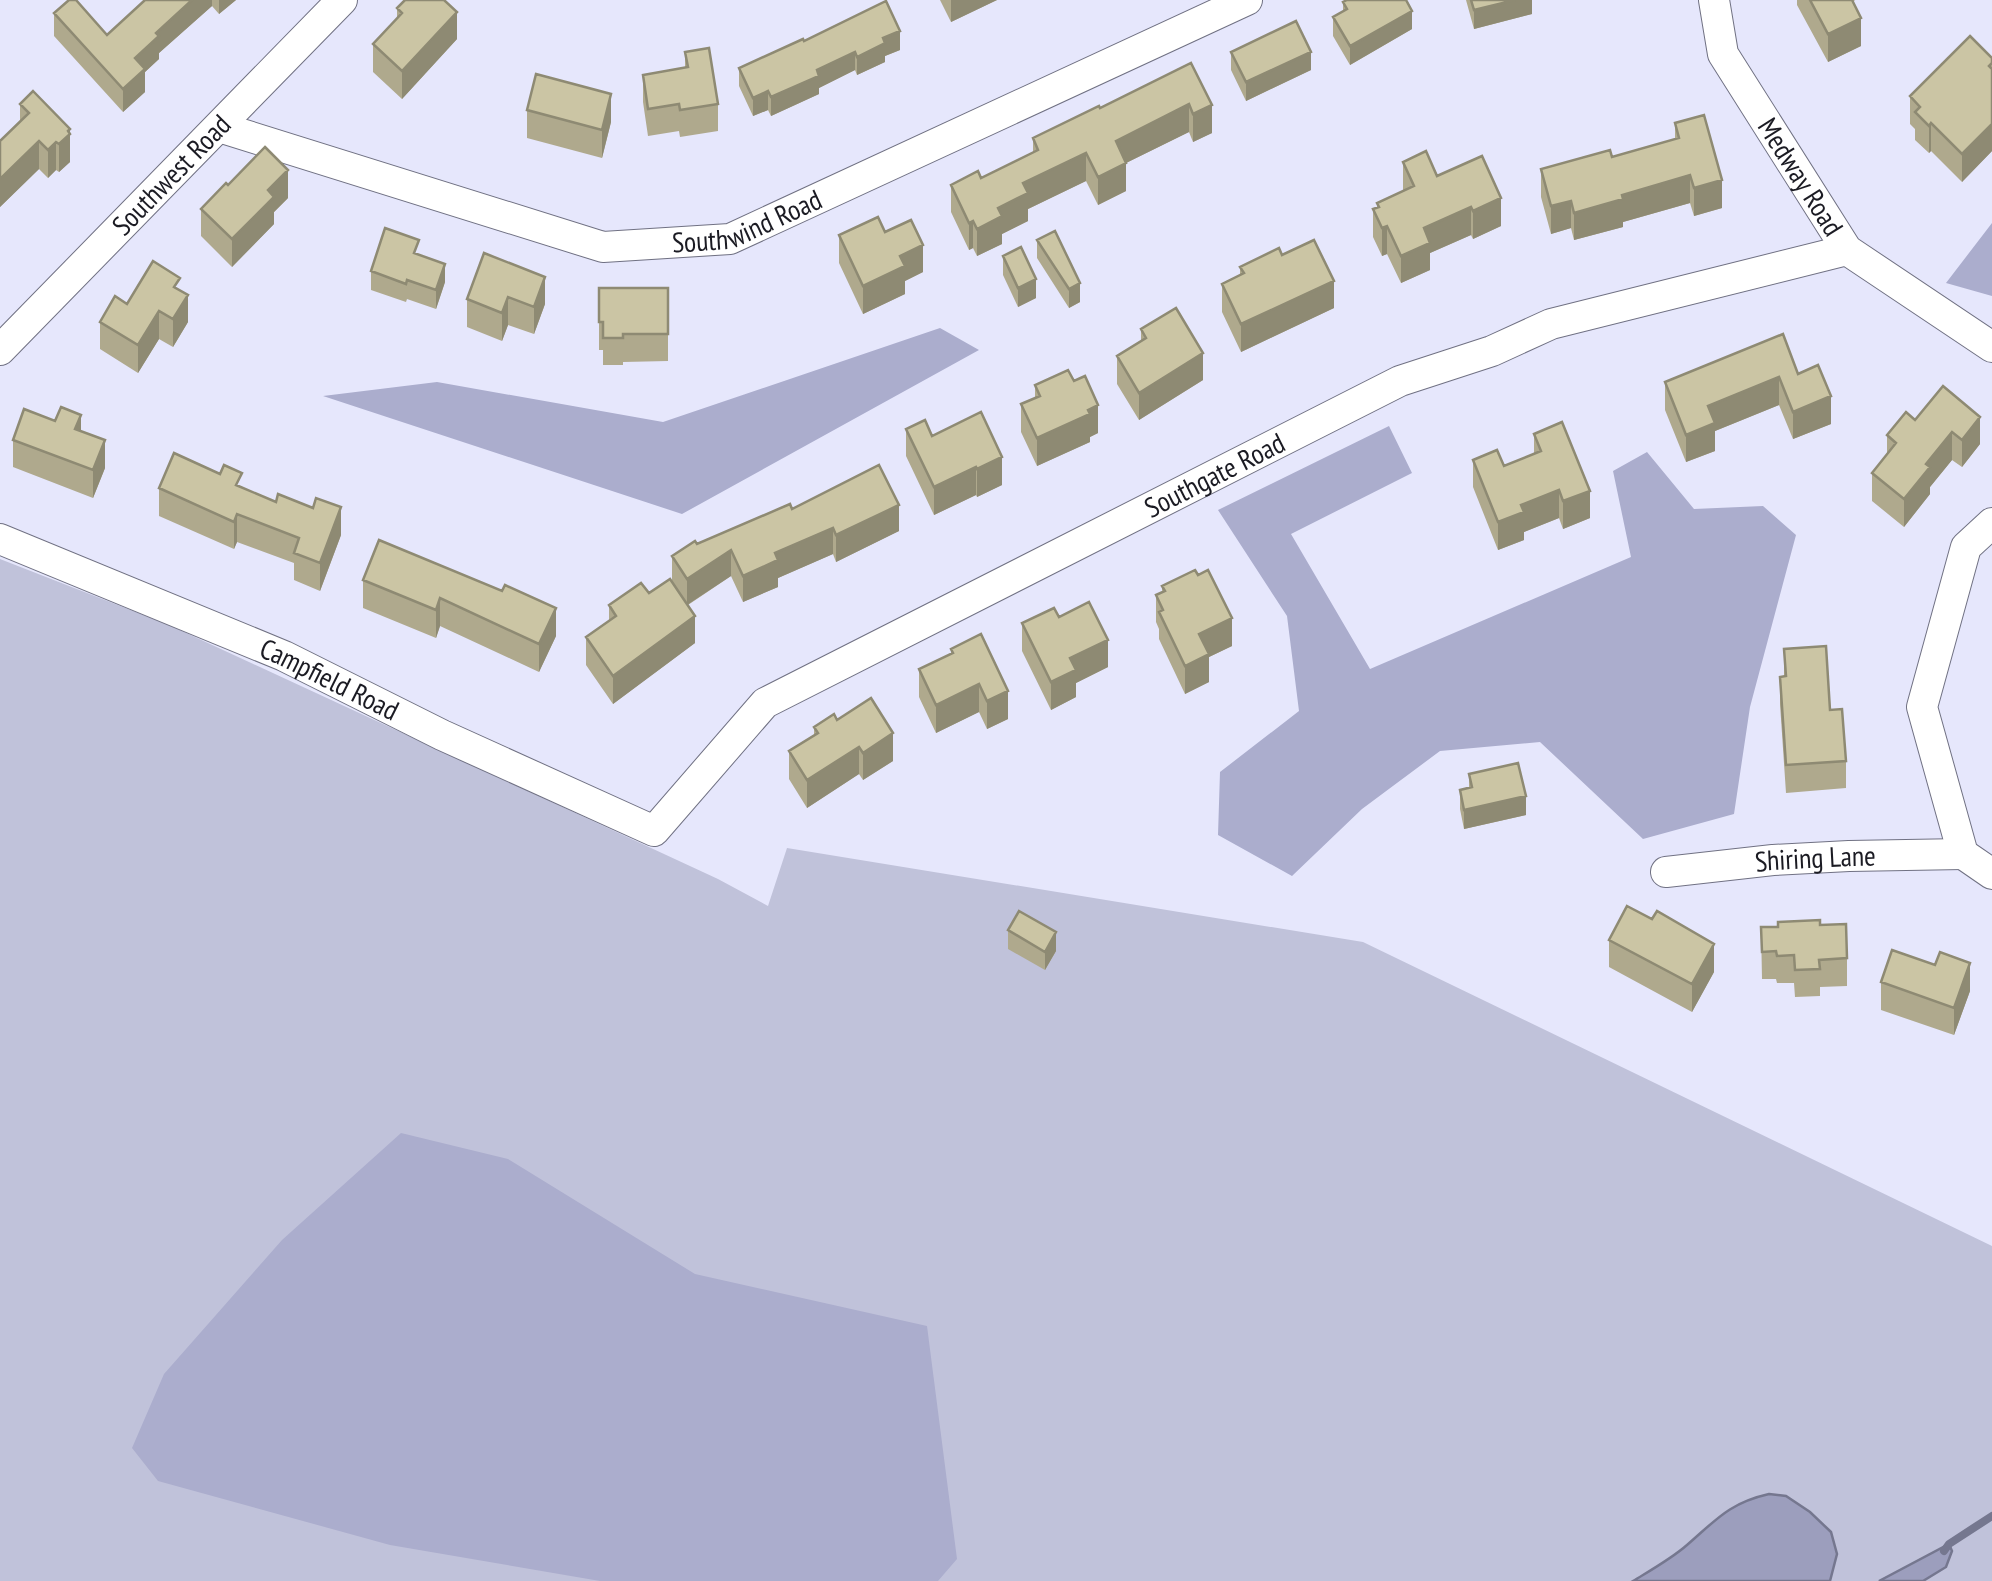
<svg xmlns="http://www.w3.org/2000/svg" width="1992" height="1581" viewBox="0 0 1992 1581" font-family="'PT Sans Narrow',sans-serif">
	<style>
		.green { fill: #c0c2da }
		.forest { fill: #abadcd }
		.water { fill: #9c9ebd; stroke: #75778f; stroke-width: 2.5 }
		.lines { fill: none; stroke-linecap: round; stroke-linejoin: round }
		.stream { stroke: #75778f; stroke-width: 8 }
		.minor-casing { stroke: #707183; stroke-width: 32 }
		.minor { stroke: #fff; stroke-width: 30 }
		.wall { fill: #afa98d }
		.shaded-wall { fill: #8e8a73 }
		.building { fill: #cbc5a4; stroke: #8e8a73; stroke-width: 2.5 }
		.labels { text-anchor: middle; stroke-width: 9; stroke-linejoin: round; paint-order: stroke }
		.street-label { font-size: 28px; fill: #1b1b23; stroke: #fff }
	</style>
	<rect width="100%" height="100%" fill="#e6e7fc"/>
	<!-- green -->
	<path class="green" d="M 0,559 L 169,625 L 718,879 L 768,906 L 787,848 L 1363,942 L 1992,1246 L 1992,1581 L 0,1581 Z"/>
	<!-- forest -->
	<path class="forest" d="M 1992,223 L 1992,296 L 1946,283 Z
		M 940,328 L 979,350 L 682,514 L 323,396 L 437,382 L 663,422 Z
		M 1389,426 L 1412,473 L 1291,534 L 1370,669 L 1631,557 L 1613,471 L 1647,452 L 1694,509 L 1763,506 L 1796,535 L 1750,707 L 1734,814 L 1643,839 L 1540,742 L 1440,751 L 1362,809 L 1292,876 L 1218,835 L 1220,772 L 1299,711 L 1287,616 L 1218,510 Z
		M 401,1133 L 508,1159 L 695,1274 L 927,1326 L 957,1559 L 938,1581 L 600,1581 L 390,1545 L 158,1481 L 132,1448 L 164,1374 L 282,1240 Z"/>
	<!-- water -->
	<path class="water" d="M 1769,1494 L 1786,1496 L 1810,1512 L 1831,1532 L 1837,1554 L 1830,1581 L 1633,1581 C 1651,1570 1671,1559 1687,1545 C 1716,1520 1729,1503 1769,1494 Z
		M 1949,1544 L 1952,1551 L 1946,1567 L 1923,1581 L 1879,1581 Z"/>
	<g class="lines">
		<!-- stream -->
		<path class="stream" d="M 1944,1551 L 1949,1544 L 1992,1516"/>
		<!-- minor casing -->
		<g class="minor-casing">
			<g id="minor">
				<path id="s1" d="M 1714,0 L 1723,54 L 1847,250 L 1992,347"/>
				<path id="s2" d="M 219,127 L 603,247 L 730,239 L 1247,0"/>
				<path id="s3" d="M 0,350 L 342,0"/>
				<path d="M 1992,523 L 1966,547 L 1922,707 L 1963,854 L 1992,874"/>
				<path id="s4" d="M 0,539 L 284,656 L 442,735 L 654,831 L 765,703 L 1400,381 L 1492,351 L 1551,324 L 1847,250"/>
				<path id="s5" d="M 1666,872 L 1773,860 L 1849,856 L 1963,854"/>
			</g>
		</g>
		<!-- minor -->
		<use href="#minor" class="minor"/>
	</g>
	<!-- wall -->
	<path class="wall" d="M 145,0 L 236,0 L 219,14 L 212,6 L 159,53 L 159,59 L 145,72 L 145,92 L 123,112 L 54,36 L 54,13 L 107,35 Z
		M 940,0 L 997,0 L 951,22 Z
		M 1466,0 L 1532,0 L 1532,14 L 1474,29 Z
		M 1797,0 L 1855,0 L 1853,2 L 1861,46 L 1828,62 L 1797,5 Z
		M 1343,2 L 1412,29 L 1350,65 L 1333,36 L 1333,17 L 1343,11 Z
		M 397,8 L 457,39 L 402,99 L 373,72 L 373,44 L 397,18 Z
		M 804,41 L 900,50 L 885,56 L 885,62 L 857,75 L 855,70 L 819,88 L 819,94 L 771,116 L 768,110 L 753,116 L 739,86 L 739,68 Z
		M 685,52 L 718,104 L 718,131 L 680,137 L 679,131 L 648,136 L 643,102 L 643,75 L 685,68 Z
		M 1231,52 L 1311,70 L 1246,101 L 1231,70 Z
		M 1992,58 L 1992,151 L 1962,182 L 1931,151 L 1929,153 L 1915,140 L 1915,129 L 1910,124 L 1910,96 Z
		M 1191,63 L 1212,133 L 1193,142 L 1189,132 L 1126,163 L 1126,191 L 1098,205 L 1086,181 L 1028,209 L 1028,221 L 1002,234 L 1002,244 L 977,256 L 973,248 L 969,250 L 951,212 L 951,185 L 981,178 L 1033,153 L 1033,138 L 1100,108 Z
		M 20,104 L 70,129 L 70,162 L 59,172 L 56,170 L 48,178 L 39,169 L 0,207 L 0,141 L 20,122 Z
		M 527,110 L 611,122 L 602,158 L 527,138 Z
		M 1675,123 L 1722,208 L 1694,216 L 1690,203 L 1623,222 L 1623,227 L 1574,240 L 1571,228 L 1551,234 L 1541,197 L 1541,169 L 1612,157 L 1675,139 Z
		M 1403,162 L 1437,176 L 1501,226 L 1473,239 L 1471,235 L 1430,253 L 1430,270 L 1401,283 L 1387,254 L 1382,256 L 1373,237 L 1373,209 L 1377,208 L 1377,203 L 1403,191 Z
		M 288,198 L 274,212 L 274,224 L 232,267 L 201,236 L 201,209 Z
		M 885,232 L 923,272 L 905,281 L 905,294 L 863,314 L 839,263 L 839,235 Z
		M 1037,240 L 1080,302 L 1069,308 L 1037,258 Z
		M 484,253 L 545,304 L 534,334 L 508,325 L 502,341 L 467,327 L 467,299 Z
		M 419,254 L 445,282 L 436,309 L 407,299 L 406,302 L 371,290 L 371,271 Z
		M 1282,255 L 1334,308 L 1241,352 L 1222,312 L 1222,284 L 1240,275 L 1240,267 Z
		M 1003,256 L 1036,298 L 1018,307 L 1003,275 Z
		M 599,288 L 668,288 L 668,361 L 623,362 L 623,365 L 603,365 L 603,350 L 599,350 Z
		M 180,290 L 188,322 L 173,347 L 159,339 L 138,373 L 100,349 L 100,322 L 127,304 Z
		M 1141,329 L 1203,380 L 1139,420 L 1117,384 L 1117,356 L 1141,341 Z
		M 1798,374 L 1831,424 L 1793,439 L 1779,405 L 1715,431 L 1715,451 L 1686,462 L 1665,410 L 1665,382 Z
		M 1035,385 L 1098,433 L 1090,437 L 1090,442 L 1037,466 L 1021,432 L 1021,404 L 1035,398 Z
		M 1943,386 L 1980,444 L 1962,467 L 1952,460 L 1930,487 L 1930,494 L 1904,527 L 1872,501 L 1872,473 L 1887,455 L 1887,435 L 1915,420 Z
		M 906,429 L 932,436 L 1002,485 L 977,497 L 976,495 L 934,515 L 906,456 Z
		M 81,431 L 105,468 L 93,498 L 13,467 L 13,440 Z
		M 1534,434 L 1590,518 L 1563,529 L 1559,518 L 1524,532 L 1524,540 L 1498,550 L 1473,487 L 1473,460 L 1504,466 L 1534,454 Z
		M 242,487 L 341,535 L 320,591 L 294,580 L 294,563 L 237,542 L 234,549 L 159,516 L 159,488 Z
		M 792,509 L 899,531 L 836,562 L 833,554 L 778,578 L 778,587 L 743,602 L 731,576 L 688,605 L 695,643 L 613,704 L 586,665 L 586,637 L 609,621 L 609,605 L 649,593 L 672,583 L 672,556 L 697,544 Z
		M 379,540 L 556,636 L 539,672 L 440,626 L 436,638 L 363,608 L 363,580 Z
		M 1162,586 L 1232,646 L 1209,657 L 1209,682 L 1185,694 L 1159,639 L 1159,629 L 1156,622 L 1156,595 L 1162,592 Z
		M 1059,617 L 1108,667 L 1076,683 L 1076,697 L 1051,710 L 1022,651 L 1022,623 Z
		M 951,649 L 1008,719 L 987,729 L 979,712 L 936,733 L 919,697 L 919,669 L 951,654 Z
		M 1784,649 L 1830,710 L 1846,761 L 1846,788 L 1786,793 L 1780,704 L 1780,677 L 1784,676 Z
		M 837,720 L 893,761 L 863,780 L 859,774 L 807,808 L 789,779 L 789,751 L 814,735 L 814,727 Z
		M 1469,774 L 1526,815 L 1464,829 L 1460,809 L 1460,790 L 1469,788 Z
		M 1652,919 L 1714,972 L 1692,1012 L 1609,967 L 1609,940 Z
		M 1820,925 L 1847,958 L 1847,986 L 1820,987 L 1820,996 L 1795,997 L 1794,983 L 1777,983 L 1776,979 L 1762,979 L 1761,927 Z
		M 1008,930 L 1056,951 L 1045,970 L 1008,949 Z
		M 1881,982 L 1970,991 L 1954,1035 L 1881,1010 Z"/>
	<!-- shaded-wall -->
	<path class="shaded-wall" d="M 192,0 L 212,0 L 212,6 L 159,53 L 159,59 L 145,72 L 145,92 L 123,112 L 123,89 L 135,58 L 156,33 Z
		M 219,0 L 236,0 L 219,14 Z
		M 951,0 L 997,0 L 951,22 Z
		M 1515,0 L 1532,0 L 1532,14 L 1474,29 L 1474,10 Z
		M 1412,11 L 1412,29 L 1350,65 L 1350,46 Z
		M 457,12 L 457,39 L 402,99 L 402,71 Z
		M 1861,18 L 1861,46 L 1828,62 L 1828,34 Z
		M 900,31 L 900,50 L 885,56 L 885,62 L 857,75 L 857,57 L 883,38 Z
		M 855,52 L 855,70 L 819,88 L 819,94 L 771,116 L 771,97 L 817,70 Z
		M 1311,52 L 1311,70 L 1246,101 L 1246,82 Z
		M 768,91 L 768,110 L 753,116 L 753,98 Z
		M 611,94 L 611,122 L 602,158 L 602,130 Z
		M 1189,104 L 1189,132 L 1126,163 L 1126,191 L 1098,205 L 1098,177 L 1116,141 Z
		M 1212,105 L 1212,133 L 1193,142 L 1193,114 Z
		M 1931,123 L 1931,151 L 1929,153 L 1929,126 Z
		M 1992,124 L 1992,151 L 1962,182 L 1962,154 Z
		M 70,129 L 70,162 L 59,172 L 59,144 Z
		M 39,141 L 39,169 L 0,207 L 0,179 Z
		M 56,142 L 56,170 L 48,178 L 48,150 Z
		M 1086,153 L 1086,181 L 1028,209 L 1028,221 L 1002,234 L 1002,244 L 977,256 L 977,229 L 1023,183 Z
		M 288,170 L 288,198 L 274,212 L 274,224 L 232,267 L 232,239 L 268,190 Z
		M 1690,175 L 1690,203 L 1623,222 L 1623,227 L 1574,240 L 1574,213 L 1622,195 Z
		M 1722,180 L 1722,208 L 1694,216 L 1694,188 Z
		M 1501,198 L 1501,226 L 1473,239 L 1473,211 Z
		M 1571,201 L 1571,228 L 1551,234 L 1551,206 Z
		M 1471,207 L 1471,235 L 1430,253 L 1430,270 L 1401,283 L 1401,256 L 1424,228 Z
		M 973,221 L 973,248 L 969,250 L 969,223 Z
		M 1387,226 L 1387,254 L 1382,256 L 1382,228 Z
		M 923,245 L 923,272 L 905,281 L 905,294 L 863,314 L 863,286 L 900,256 Z
		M 445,264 L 445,282 L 436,309 L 436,290 Z
		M 545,277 L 545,304 L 534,334 L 534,307 Z
		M 1036,279 L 1036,298 L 1018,307 L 1018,288 Z
		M 1334,281 L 1334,308 L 1241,352 L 1241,324 Z
		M 1080,283 L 1080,302 L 1069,308 L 1069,289 Z
		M 188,295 L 188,322 L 173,347 L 173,319 Z
		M 508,297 L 508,325 L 502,341 L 502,313 Z
		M 159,311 L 159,339 L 138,373 L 138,345 Z
		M 1203,353 L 1203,380 L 1139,420 L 1139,393 Z
		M 1779,377 L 1779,405 L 1715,431 L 1715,451 L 1686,462 L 1686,435 L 1708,406 Z
		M 1831,396 L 1831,424 L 1793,439 L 1793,412 Z
		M 1098,405 L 1098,433 L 1090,437 L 1090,442 L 1037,466 L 1037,438 Z
		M 81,415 L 81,443 L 75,429 Z
		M 1980,417 L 1980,444 L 1962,467 L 1962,440 Z
		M 1952,432 L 1952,460 L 1930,487 L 1930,494 L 1904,527 L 1904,499 L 1926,464 Z
		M 105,440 L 105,468 L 93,498 L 93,470 Z
		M 1002,457 L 1002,485 L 977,497 L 977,469 Z
		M 976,467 L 976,495 L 934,515 L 934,487 Z
		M 1559,490 L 1559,518 L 1524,532 L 1524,540 L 1498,550 L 1498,522 L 1521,505 Z
		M 1590,491 L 1590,518 L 1563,529 L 1563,501 Z
		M 899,505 L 899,531 L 836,562 L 836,535 Z
		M 341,507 L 341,535 L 320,591 L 320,563 Z
		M 237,514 L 237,542 L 234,549 L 234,522 Z
		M 833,528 L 833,554 L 778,578 L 778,587 L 743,602 L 743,576 L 775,553 Z
		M 731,550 L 731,576 L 687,605 L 687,579 Z
		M 440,598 L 440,626 L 436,638 L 436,610 Z
		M 556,608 L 556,636 L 539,672 L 539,644 Z
		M 695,616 L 695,643 L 613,704 L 613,676 Z
		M 1232,618 L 1232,646 L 1209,657 L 1209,682 L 1185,694 L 1185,666 L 1199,634 Z
		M 1108,640 L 1108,667 L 1076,683 L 1076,697 L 1051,710 L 1051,682 L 1070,658 Z
		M 979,684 L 979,712 L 936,733 L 936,705 Z
		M 1008,691 L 1008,719 L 987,729 L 987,701 Z
		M 893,733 L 893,761 L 863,780 L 863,753 Z
		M 859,747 L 859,774 L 807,808 L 807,780 Z
		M 1526,796 L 1526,815 L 1464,829 L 1464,810 Z
		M 1056,932 L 1056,951 L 1045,970 L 1045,952 Z
		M 1714,944 L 1714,972 L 1692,1012 L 1692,984 Z
		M 1970,963 L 1970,991 L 1954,1035 L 1954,1008 Z"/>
	<!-- building -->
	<path class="building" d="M 69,0 L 76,0 L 107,35 L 145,0 L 192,0 L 156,33 L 159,36 L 135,58 L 145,69 L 123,89 L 54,13 Z
		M 405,0 L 444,0 L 457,12 L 402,71 L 373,44 L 402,13 L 397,8 Z
		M 1347,0 L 1406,0 L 1412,11 L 1350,46 L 1333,17 L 1347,9 L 1343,2 Z
		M 1471,0 L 1515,0 L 1474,10 Z
		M 1810,0 L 1852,0 L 1861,18 L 1828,34 Z
		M 886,1 L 900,31 L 883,38 L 885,43 L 857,57 L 855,52 L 817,70 L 819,76 L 771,97 L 768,91 L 753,98 L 739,68 L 803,39 L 804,41 Z
		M 1296,21 L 1311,52 L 1246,82 L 1231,52 Z
		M 1970,36 L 1992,58 L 1992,63 L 1989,66 L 1992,69 L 1992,124 L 1962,154 L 1931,123 L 1929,126 L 1915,112 L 1920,107 L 1910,96 Z
		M 709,48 L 718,104 L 680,110 L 679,104 L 648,109 L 643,75 L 688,67 L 685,52 Z
		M 1191,63 L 1212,105 L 1193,114 L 1189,104 L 1116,141 L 1126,163 L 1098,177 L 1086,153 L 1023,183 L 1028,193 L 998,208 L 1002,216 L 977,229 L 973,221 L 969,223 L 951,185 L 978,171 L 981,178 L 1038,150 L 1033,138 L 1099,106 L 1100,108 Z
		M 536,74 L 611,94 L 602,130 L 527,110 Z
		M 33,91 L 70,129 L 68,131 L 70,134 L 59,144 L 56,142 L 48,150 L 39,141 L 0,179 L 0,141 L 29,113 L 20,104 Z
		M 1704,115 L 1722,180 L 1694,188 L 1690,175 L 1622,195 L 1623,199 L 1574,213 L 1571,201 L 1551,206 L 1541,169 L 1610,150 L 1612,157 L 1679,138 L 1675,123 Z
		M 265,147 L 288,170 L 268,190 L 274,197 L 232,239 L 201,209 L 226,183 L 228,185 Z
		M 1426,151 L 1437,176 L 1482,156 L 1501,198 L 1473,211 L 1471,207 L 1424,228 L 1430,243 L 1401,256 L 1387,226 L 1382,228 L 1373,209 L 1379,207 L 1377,203 L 1414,186 L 1403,162 Z
		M 878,217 L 885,232 L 911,220 L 923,245 L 900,256 L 905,266 L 863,286 L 839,235 Z
		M 385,228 L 419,240 L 414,253 L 445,264 L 436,290 L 407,280 L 406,284 L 371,271 Z
		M 1055,231 L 1080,283 L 1069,289 L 1037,240 Z
		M 1314,240 L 1334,281 L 1241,324 L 1222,284 L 1244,273 L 1240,267 L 1279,248 L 1282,255 Z
		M 1021,247 L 1036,279 L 1018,288 L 1003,256 Z
		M 484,253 L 545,277 L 534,307 L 508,297 L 502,313 L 467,299 Z
		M 153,261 L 180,278 L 174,287 L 188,295 L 173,319 L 159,311 L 138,345 L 100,322 L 115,296 L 127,304 Z
		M 599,288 L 668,288 L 668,334 L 623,334 L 623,338 L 603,338 L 603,322 L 599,322 Z
		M 1176,308 L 1203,353 L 1139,393 L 1117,356 L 1146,338 L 1141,329 Z
		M 1783,334 L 1798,374 L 1818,365 L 1831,396 L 1793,412 L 1779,377 L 1708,406 L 1715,423 L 1686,435 L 1665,382 Z
		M 1068,370 L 1074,381 L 1085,376 L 1098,405 L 1088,410 L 1090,414 L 1037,438 L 1021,404 L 1040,396 L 1035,385 Z
		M 1943,386 L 1980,417 L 1962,440 L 1952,432 L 1926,464 L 1930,467 L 1904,499 L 1872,473 L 1896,443 L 1887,435 L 1906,412 L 1915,420 Z
		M 61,407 L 81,415 L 75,429 L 105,440 L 93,470 L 13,440 L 24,409 L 55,421 Z
		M 981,412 L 1002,457 L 977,469 L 976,467 L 934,487 L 906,429 L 925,420 L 932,436 Z
		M 1562,422 L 1590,491 L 1563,501 L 1559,490 L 1521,505 L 1524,512 L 1498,522 L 1473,460 L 1497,450 L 1504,466 L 1541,451 L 1534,434 Z
		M 174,453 L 220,474 L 224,465 L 242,473 L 236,485 L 276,502 L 278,494 L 313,508 L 316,498 L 341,507 L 320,563 L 294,553 L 299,538 L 237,514 L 234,522 L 159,488 Z
		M 879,465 L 899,505 L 836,535 L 833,528 L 775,553 L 778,560 L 743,576 L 731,550 L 687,579 L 672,556 L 695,541 L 697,544 L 790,504 L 792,509 Z
		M 379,540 L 502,591 L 505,585 L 556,608 L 539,644 L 440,598 L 436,610 L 363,580 Z
		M 1195,570 L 1198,575 L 1208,570 L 1232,618 L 1199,634 L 1209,654 L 1185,666 L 1159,612 L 1163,610 L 1156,595 L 1165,591 L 1162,586 Z
		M 670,579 L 695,616 L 613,676 L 586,637 L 616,616 L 609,605 L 641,583 L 649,593 Z
		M 1089,602 L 1108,640 L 1070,658 L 1076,670 L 1051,682 L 1022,623 L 1054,608 L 1059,617 Z
		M 981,634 L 1008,691 L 987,701 L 979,684 L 936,705 L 919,669 L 953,653 L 951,649 Z
		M 1826,646 L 1830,710 L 1842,709 L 1846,761 L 1786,765 L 1780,677 L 1786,676 L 1784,649 Z
		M 871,698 L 893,733 L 863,753 L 859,747 L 807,780 L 789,751 L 818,733 L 814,727 L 834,714 L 837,720 Z
		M 1518,763 L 1526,796 L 1464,810 L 1460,790 L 1472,787 L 1469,774 Z
		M 1627,906 L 1652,919 L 1657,911 L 1714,944 L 1692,984 L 1609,940 Z
		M 1019,911 L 1056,932 L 1045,952 L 1008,930 Z
		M 1820,920 L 1820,925 L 1846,924 L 1847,958 L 1819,960 L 1820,969 L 1795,970 L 1794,955 L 1777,956 L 1776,951 L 1762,952 L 1761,927 L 1778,927 L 1778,922 Z
		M 1892,950 L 1935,965 L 1940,952 L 1970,963 L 1954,1008 L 1881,982 Z"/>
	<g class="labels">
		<!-- street labels -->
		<g class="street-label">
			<text dy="10" stroke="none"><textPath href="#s3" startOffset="245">Southwest Road</textPath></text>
			<text dy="10" stroke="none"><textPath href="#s1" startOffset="200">Medway Road</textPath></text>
			<text dy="10" stroke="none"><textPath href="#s2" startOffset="550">Southwind Road</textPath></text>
			<text dy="10" stroke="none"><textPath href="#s4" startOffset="1390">Southgate Road</textPath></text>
			<text dy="10" stroke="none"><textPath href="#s4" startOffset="358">Campfield Road</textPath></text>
			<text dy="10" stroke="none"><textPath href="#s5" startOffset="150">Shiring Lane</textPath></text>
		</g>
	</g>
</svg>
